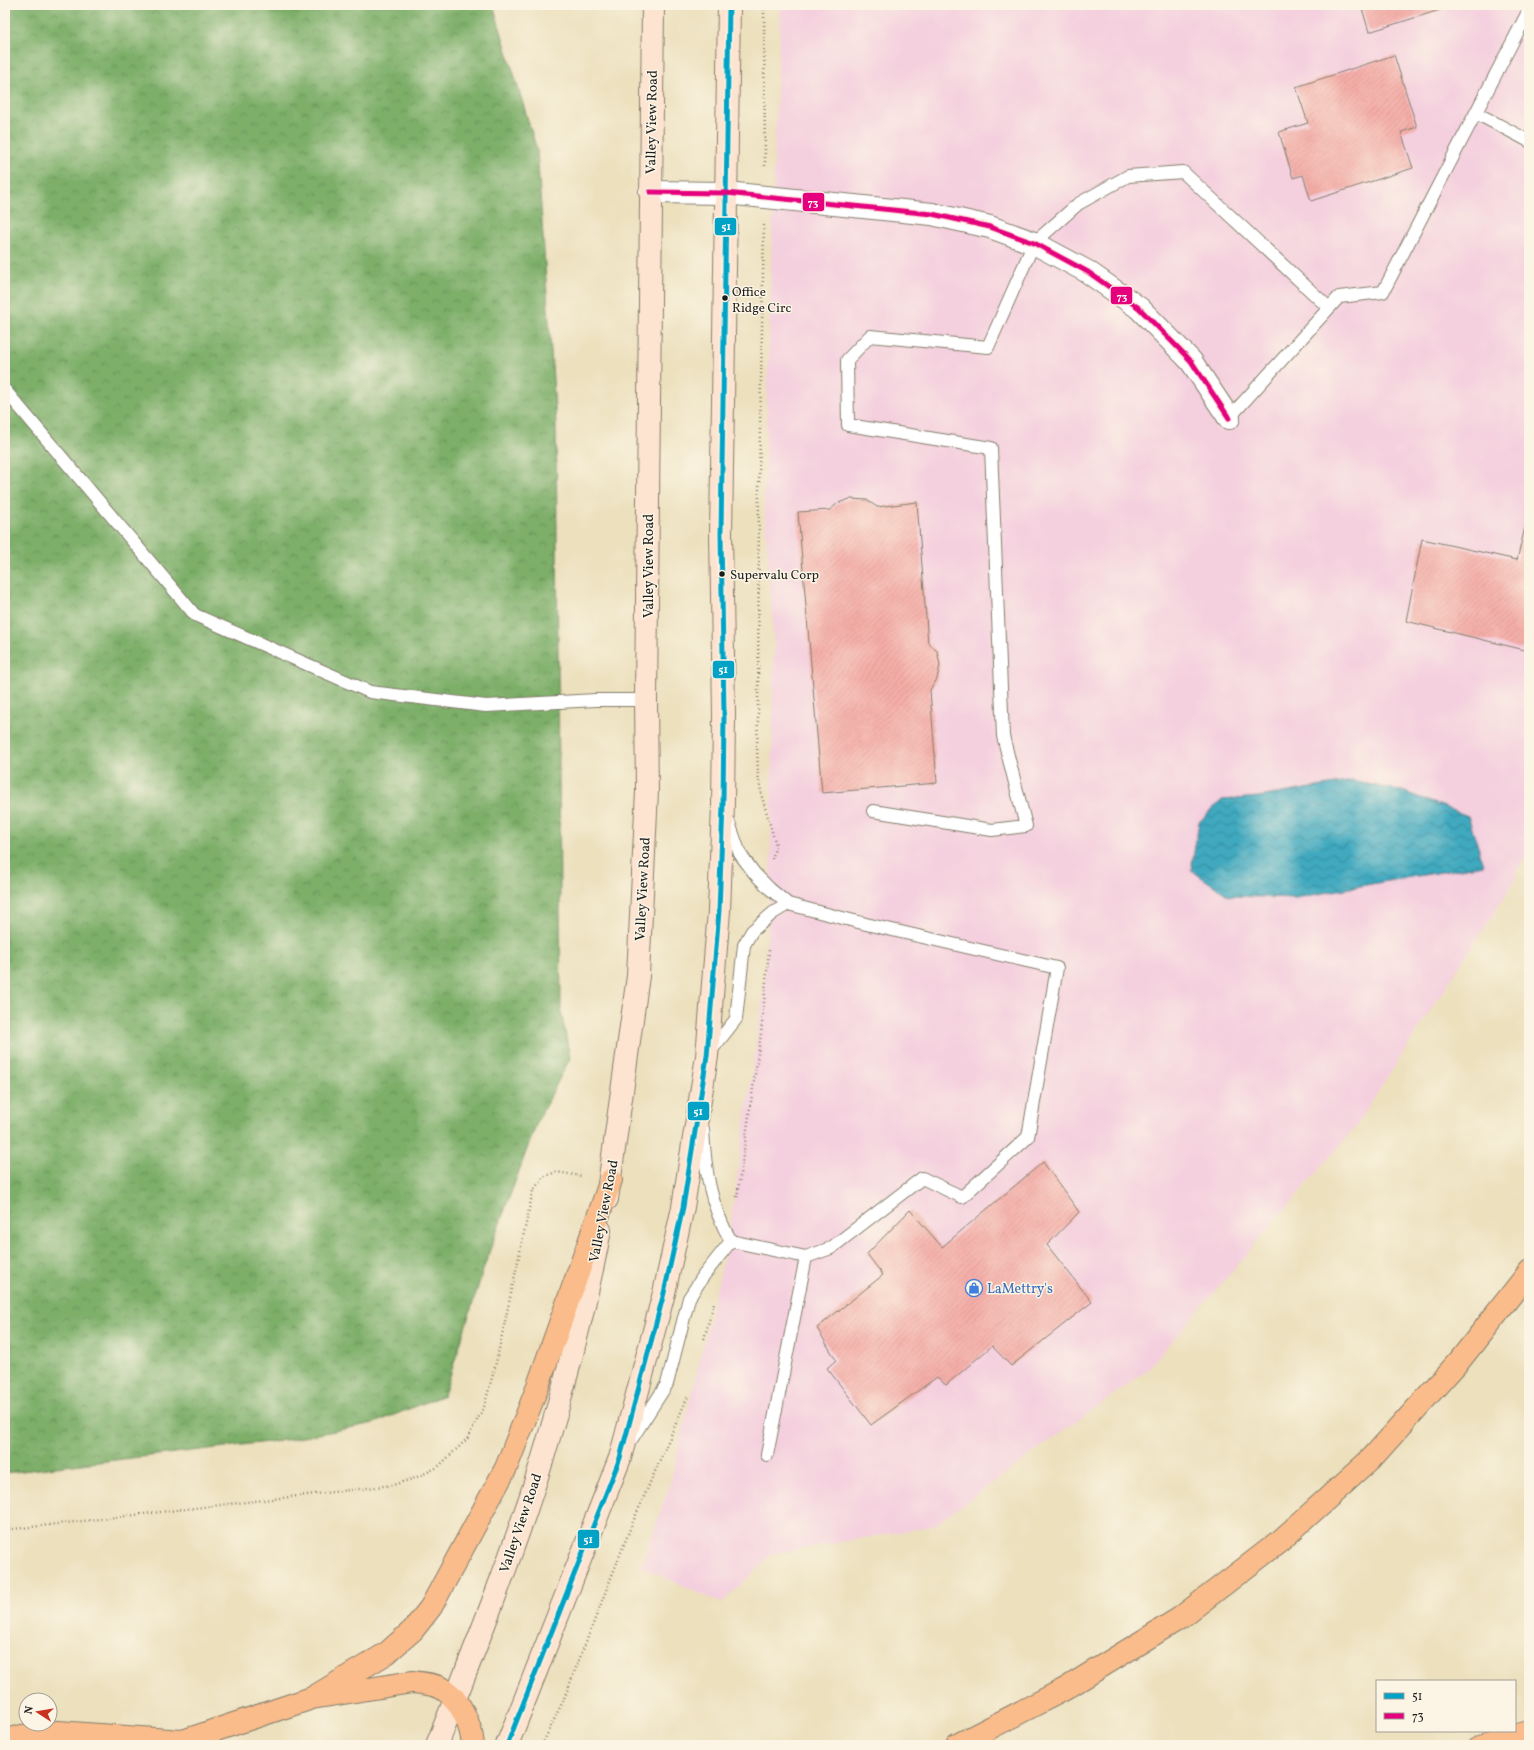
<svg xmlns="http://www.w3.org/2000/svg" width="1534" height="1750" viewBox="0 0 1534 1750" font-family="Vollkorn,serif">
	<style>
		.built { fill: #f4cfde }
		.forest { fill: url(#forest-crowns); stroke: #4c6642 }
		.water { fill: url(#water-waves); stroke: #2e626e }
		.building { fill: url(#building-hatch) }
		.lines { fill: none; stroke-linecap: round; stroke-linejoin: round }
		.service-casing { stroke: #847e6c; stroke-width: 14 }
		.minor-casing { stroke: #847e6c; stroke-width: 24 }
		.secondary-casing { stroke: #847e6c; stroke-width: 24 }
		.motorway-casing { stroke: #847e6c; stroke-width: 24 }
		.path { stroke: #847e6c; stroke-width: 2.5; stroke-dasharray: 1 3; stroke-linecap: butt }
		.service { stroke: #fff; stroke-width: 12 }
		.minor { stroke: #fff; stroke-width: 22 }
		.secondary { stroke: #fde4d1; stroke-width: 22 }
		.motorway { stroke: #fabc8b; stroke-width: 22 }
		.bus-1-casing { stroke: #fcf5e5; stroke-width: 8 }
		.bus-2-casing { stroke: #fcf5e5; stroke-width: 8 }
		.bus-1 { stroke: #01a2c5; stroke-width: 5 }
		.bus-2 { stroke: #e5007d; stroke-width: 5 }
		.bus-dot { fill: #1c1c1c; stroke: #fcf5e5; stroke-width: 1.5 }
		.labels { text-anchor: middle; stroke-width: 3; stroke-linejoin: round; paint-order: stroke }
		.bus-label { font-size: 13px; fill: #1c1c1c; stroke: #fcf5e5; text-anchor: start }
		.street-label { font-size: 14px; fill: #1c1c1c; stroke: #fcf5e5 }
		.shop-label { font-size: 14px; fill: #366cbe; stroke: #fcf5e5; text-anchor: start }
		.line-badge { stroke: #fcf5e5; stroke-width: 1.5 }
		.badge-label { font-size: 11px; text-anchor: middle; font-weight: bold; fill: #fff }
	</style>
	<defs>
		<pattern id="forest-crowns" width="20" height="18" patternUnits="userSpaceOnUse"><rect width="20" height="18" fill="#7daf69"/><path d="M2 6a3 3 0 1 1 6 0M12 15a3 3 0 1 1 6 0" fill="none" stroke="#668e56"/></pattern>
		<pattern id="water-waves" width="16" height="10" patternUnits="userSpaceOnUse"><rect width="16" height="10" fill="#3fa9bf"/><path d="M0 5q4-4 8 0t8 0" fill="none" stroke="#34899a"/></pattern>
		<pattern id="building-hatch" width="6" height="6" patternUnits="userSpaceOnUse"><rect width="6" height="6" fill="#f5ada7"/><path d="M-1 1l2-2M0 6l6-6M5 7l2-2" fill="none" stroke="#d1948f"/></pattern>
	</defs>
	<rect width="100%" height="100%" fill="#fcf5e5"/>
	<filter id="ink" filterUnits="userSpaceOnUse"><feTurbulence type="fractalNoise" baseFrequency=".025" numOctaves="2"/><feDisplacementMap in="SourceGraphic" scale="8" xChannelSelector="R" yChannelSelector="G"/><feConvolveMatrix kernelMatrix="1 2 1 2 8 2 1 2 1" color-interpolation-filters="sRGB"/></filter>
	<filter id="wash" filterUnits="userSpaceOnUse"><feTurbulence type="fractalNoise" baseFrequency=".012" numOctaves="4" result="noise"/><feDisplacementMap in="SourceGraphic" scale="16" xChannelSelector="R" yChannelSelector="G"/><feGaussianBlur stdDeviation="0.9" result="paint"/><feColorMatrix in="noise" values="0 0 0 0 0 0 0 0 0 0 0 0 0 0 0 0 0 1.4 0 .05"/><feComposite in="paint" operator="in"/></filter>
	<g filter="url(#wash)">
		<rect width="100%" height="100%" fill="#ece0bd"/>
		<!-- built -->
		<path class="built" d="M 781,5 L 1529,5 L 1529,847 L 1510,888 L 1354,1129 L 1146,1371 L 933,1526 L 772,1554 L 722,1603 L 641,1567 L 669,1488 L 728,1241 L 764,987 L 770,890 L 774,642 L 764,501 L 775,136 Z"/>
		<!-- forest -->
		<path class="forest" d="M 5,5 L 493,5 L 537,150 L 556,423 L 561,1011 L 570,1058 L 537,1122 L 487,1258 L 444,1395 L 374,1423 L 293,1439 L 5,1473 Z"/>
		<!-- water -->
		<path class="water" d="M 1352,781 L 1402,791 L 1468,816 L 1484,865 L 1393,880 L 1296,898 L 1229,896 L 1191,870 L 1199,822 L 1222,800 L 1259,797 Z"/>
		<g id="blocks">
			<!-- building -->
			<path class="building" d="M 1361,5 L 1456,5 L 1369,32 Z
				M 1394,55 L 1417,127 L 1401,132 L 1413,168 L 1311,201 L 1303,175 L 1293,178 L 1279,132 L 1308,123 L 1296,87 Z
				M 850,499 L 867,500 L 877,507 L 917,502 L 928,643 L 937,651 L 940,665 L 937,679 L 930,690 L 937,783 L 822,793 L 798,512 L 830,510 L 838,503 Z
				M 1528,515 L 1529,651 L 1406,621 L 1422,539 L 1517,560 Z
				M 1043,1162 L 1079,1212 L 1047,1245 L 1092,1302 L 1011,1366 L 992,1346 L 946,1385 L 937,1377 L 871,1425 L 827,1368 L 836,1360 L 817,1328 L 883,1275 L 867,1254 L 910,1210 L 942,1247 Z"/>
		</g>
	</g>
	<g filter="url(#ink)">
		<use href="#blocks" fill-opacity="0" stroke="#847e6c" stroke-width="1"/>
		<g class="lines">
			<!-- service casing -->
			<g class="service-casing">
				<path id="service" d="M 1476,113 L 1529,141
					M 5,390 L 195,615 L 370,692 L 486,706 L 596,700 L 646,700
					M 1229,418 L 1339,297 L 1383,292 L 1529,10
					M 873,811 L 992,830 L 1026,826 L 1003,736 L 991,448 L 848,425 L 847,360 L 870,336 L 988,347 L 1034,243 L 1078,204 L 1128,176 L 1183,172 L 1329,308
					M 728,820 L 740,854 L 755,874 L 770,889 L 788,904 L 866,924 L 1057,968 L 1028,1137 L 962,1197 L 922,1178 L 831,1248 L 806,1257
					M 710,1052 L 736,1019 L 744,945 L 752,931 L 773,913 L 788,904
					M 703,1129 C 705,1171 710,1205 731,1241 L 806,1257 L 767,1455
					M 631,1440 L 667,1384 L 689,1298 L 704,1275 L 731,1241"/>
			</g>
			<!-- minor casing -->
			<g class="minor-casing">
				<path id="minor" d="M 650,192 L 726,193 L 932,214 L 990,227 L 1034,243 L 1088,272 L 1139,308 L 1191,361 L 1229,418"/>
			</g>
			<!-- secondary casing -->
			<g class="secondary-casing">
				<path id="secondary" d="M 607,1199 L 638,976 L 647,791 L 646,700 L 653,5
					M 437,1745 C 474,1651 512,1557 542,1461 C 565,1386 585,1308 600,1230
					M 507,1745 L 620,1458 L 664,1293 L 683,1207 L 707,1056 L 719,911 L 723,805 L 724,715 L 721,534 L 729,5"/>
			</g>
			<!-- motorway casing -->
			<g class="motorway-casing">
				<path id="motorway" d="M 312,1698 L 387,1653 L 413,1630 L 431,1607 L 506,1468 L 536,1391 L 611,1180
					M 5,1740 L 22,1736 L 58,1732 L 182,1741
					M 167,1745 L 183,1741 L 312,1698 L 412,1682 C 422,1683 434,1684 443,1689 C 461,1700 471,1725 473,1745
					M 957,1745 L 1065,1689 L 1180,1618 L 1279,1542 L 1371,1459 L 1460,1360 L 1529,1272
					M 1480,1745 L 1529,1732"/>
			</g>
			<!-- path -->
			<path class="path" d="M 764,5 L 765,168
				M 764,225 L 759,481 L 758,718 L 757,746 L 758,774 L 762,797 L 776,845 L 772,859
				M 737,1197 L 761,1034 L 769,950
				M 704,1339 L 714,1303
				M 5,1530 L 393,1485 L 415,1478 L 438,1467 L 467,1439 L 484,1407 L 496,1363 L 533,1191 L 543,1177 L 556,1172 L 582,1176
				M 542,1745 L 563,1701 L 632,1524 L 688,1396"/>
			<!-- service -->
			<use href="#service" class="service"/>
			<!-- minor -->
			<use href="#minor" class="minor"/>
			<!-- secondary -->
			<use href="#secondary" class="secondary"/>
			<!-- motorway -->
			<use href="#motorway" class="motorway"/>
			<!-- bus-1 casing -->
			<g class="bus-1-casing">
				<path id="bus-1" d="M 507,1745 L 620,1458 L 664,1293 L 683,1207 L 707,1056 L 719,911 L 723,805 L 724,715 L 721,534 L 729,5"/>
			</g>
			<!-- bus-2 casing -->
			<g class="bus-2-casing">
				<path id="bus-2" d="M 650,192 L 726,193 L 932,214 L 990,227 L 1034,243 L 1088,272 L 1139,308 L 1191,361 L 1229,418"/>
			</g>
			<!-- bus-1 -->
			<use href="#bus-1" class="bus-1"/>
			<!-- bus-2 -->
			<use href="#bus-2" class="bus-2"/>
		</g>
	</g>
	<!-- icons -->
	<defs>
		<g id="shop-ring" transform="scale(0.9)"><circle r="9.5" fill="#fcf5e5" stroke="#3f7fe0" stroke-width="1.5"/><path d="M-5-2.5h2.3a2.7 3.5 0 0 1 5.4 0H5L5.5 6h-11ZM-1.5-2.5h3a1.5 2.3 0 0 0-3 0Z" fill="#3f7fe0"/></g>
	</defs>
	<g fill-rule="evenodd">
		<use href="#shop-ring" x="974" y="1288"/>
	</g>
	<!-- markers -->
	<g class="bus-dot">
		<circle cx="725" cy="298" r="3.5"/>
		<circle cx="722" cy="574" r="3.5"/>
	</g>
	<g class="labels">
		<!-- bus labels -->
		<g class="bus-label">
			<text x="732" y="296">Office<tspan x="732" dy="16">Ridge Circ</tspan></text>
			<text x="730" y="579">Supervalu Corp</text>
		</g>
		<!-- street labels -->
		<g class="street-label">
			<text transform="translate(651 122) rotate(-89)" y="5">Valley View Road</text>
			<text transform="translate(648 566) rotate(-90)" y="5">Valley View Road</text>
			<text transform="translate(642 889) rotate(-87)" y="5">Valley View Road</text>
			<text transform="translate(603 1211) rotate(-79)" y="5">Valley View Road</text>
			<text transform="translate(520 1523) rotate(-71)" y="5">Valley View Road</text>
		</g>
		<!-- shop labels -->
		<g class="shop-label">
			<text x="987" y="1293">LaMettry's</text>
		</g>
	</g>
	<g class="line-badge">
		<rect x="802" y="192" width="23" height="20" rx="4" fill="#e5007d"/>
		<rect x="714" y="217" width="23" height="19" rx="4" fill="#01a2c5"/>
		<rect x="1110" y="286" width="23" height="19" rx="4" fill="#e5007d"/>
		<rect x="712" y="660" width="23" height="19" rx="4" fill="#01a2c5"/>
		<rect x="687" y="1101" width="23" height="20" rx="4" fill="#01a2c5"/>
		<rect x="577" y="1529" width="23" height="20" rx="4" fill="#01a2c5"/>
	</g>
	<g class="badge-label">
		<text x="813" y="206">73</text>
		<text x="726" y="230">51</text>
		<text x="1122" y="300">73</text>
		<text x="723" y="673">51</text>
		<text x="698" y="1115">51</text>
		<text x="588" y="1543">51</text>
	</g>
	<!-- margin -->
	<rect width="1534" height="1750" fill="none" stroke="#fcf5e5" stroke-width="20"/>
	<!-- legend -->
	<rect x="1376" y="1680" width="140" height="52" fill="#fcf5e5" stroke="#a29e95"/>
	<rect x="1384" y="1693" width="20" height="6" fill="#01a2c5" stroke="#a29e95"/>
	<text x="1412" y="1700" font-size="12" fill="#1c1c1c">51</text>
	<rect x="1384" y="1713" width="20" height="6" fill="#e5007d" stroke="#a29e95"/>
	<text x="1412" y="1720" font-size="12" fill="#1c1c1c">73</text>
	<!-- north arrow -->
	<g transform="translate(38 1712) rotate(282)"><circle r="19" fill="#fcf5e5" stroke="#a29e95"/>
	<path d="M0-3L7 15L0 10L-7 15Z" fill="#c8321e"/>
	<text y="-6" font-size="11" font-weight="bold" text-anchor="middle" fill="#1c1c1c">N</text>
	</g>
</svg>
